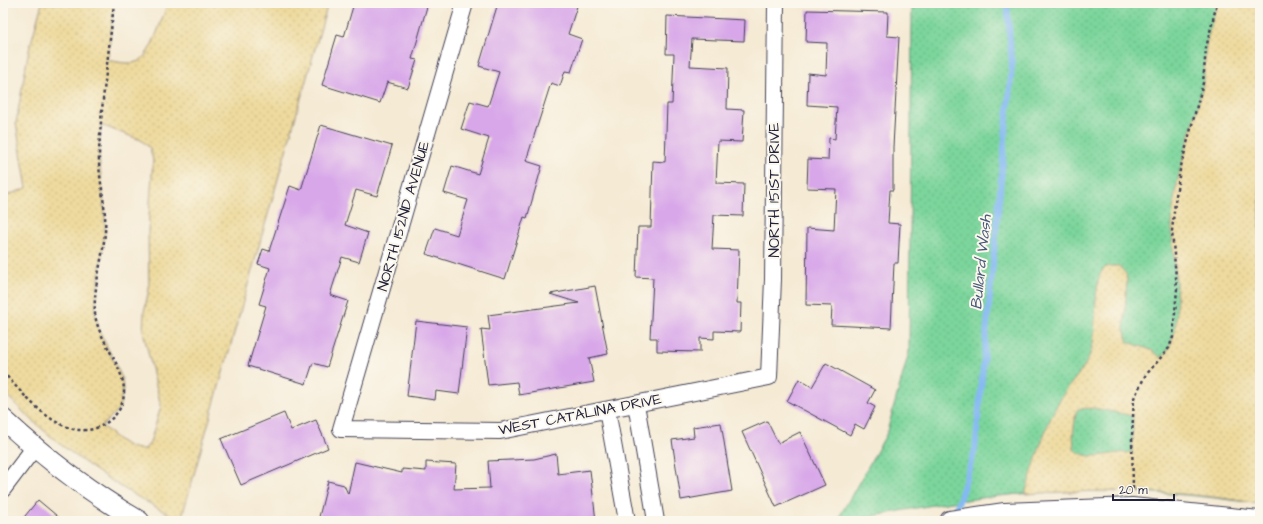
<svg xmlns="http://www.w3.org/2000/svg" width="1263" height="524" viewBox="0 0 1263 524" font-family="'Architects Daughter',sans-serif">
	<style>
		.grass { fill: url(#grass-dots); stroke: #4e7c6b }
		.sand { fill: url(#sand-dots); stroke: #887e6c; fill-rule: evenodd }
		.lines { fill: none; stroke-linecap: round; stroke-linejoin: round }
		.stream { stroke: #85b9f3; stroke-width: 6 }
		.building { fill: #d8a7e9 }
		.minor-casing { stroke: #424052; stroke-width: 18 }
		.tertiary-casing { stroke: #424052; stroke-width: 22 }
		.path { stroke: #424052; stroke-width: 2.5; stroke-dasharray: 3 3; stroke-linecap: butt }
		.minor { stroke: #fff; stroke-width: 16 }
		.tertiary { stroke: #fff; stroke-width: 20 }
		.labels { text-anchor: middle; stroke-width: 4; stroke-linejoin: round; paint-order: stroke }
		.street-label { font-size: 15px; fill: #22223b; stroke: #fbf7ec }
		.water-label { font-size: 16px; font-style: italic; fill: #45577b; stroke: #fbf7ec }
	</style>
	<defs>
		<pattern id="grass-dots" width="8" height="8" patternUnits="userSpaceOnUse"><rect width="8" height="8" fill="#7bd59b"/><path d="M2 2h.1M6 6h.1" fill="none" stroke="#6ab786" stroke-width="1.8" stroke-linecap="round"/></pattern>
		<pattern id="sand-dots" width="8" height="8" patternUnits="userSpaceOnUse"><rect width="8" height="8" fill="#eeda9e"/><path d="M2 2h.1M6 6h.1" fill="none" stroke="#ccbb89" stroke-width="1.8" stroke-linecap="round"/></pattern>
	</defs>
	<rect width="100%" height="100%" fill="#fbf7ec"/>
	<filter id="ink" filterUnits="userSpaceOnUse"><feTurbulence type="fractalNoise" baseFrequency=".025" numOctaves="2"/><feDisplacementMap in="SourceGraphic" scale="8" xChannelSelector="R" yChannelSelector="G"/><feConvolveMatrix kernelMatrix="1 2 1 2 8 2 1 2 1" color-interpolation-filters="sRGB"/></filter>
	<filter id="wash" filterUnits="userSpaceOnUse"><feTurbulence type="fractalNoise" baseFrequency=".012" numOctaves="4" result="noise"/><feDisplacementMap in="SourceGraphic" scale="16" xChannelSelector="R" yChannelSelector="G"/><feGaussianBlur stdDeviation="0.9" result="paint"/><feColorMatrix in="noise" values="0 0 0 0 0 0 0 0 0 0 0 0 0 0 0 0 0 1.4 0 .05"/><feComposite in="paint" operator="in"/></filter>
	<g filter="url(#wash)">
		<rect width="100%" height="100%" fill="#f5ead4"/>
		<!-- grass -->
		<path class="grass" d="M 912,3 L 1260,3 L 1260,504 C 1174,491 1085,487 999,496 C 949,501 899,511 849,521 L 837,521 L 886,435 L 909,352 Z"/>
		<!-- sand -->
		<path class="sand" d="M 42,3 L 114,3 L 108,60 C 117,62 130,65 139,61 C 152,54 162,17 168,3 L 328,3 L 181,520 C 116,488 53,445 3,391 L 3,197 L 27,188 L 16,123 L 28,54 ZM 101,125 L 141,140 L 150,148 L 153,160 L 148,231 L 149,289 L 144,312 L 143,331 L 161,406 L 150,443 L 145,449 C 128,451 114,436 102,426 L 119,409 L 123,389 L 122,378 L 99,330 L 95,311 L 105,231 L 105,216 L 99,156 Z
			M 1217,3 L 1260,3 L 1260,504 C 1183,490 1103,489 1025,494 C 1035,464 1043,431 1058,403 C 1070,380 1088,371 1093,343 C 1096,326 1094,282 1102,271 C 1106,265 1113,266 1119,266 L 1126,274 L 1127,280 L 1124,329 L 1128,342 L 1151,350 L 1162,358 C 1187,332 1173,265 1172,231 C 1171,180 1194,133 1203,83 C 1205,74 1204,65 1205,56 C 1206,38 1213,20 1217,3 ZM 1094,408 L 1133,416 L 1132,453 C 1113,450 1090,464 1074,449 L 1073,435 L 1076,412 L 1078,409 Z"/>
		<g class="lines">
			<!-- stream -->
			<path class="stream" d="M 954,516 L 975,450 L 1012,66 L 1007,3"/>
		</g>
		<g id="blocks">
			<!-- building -->
			<path class="building" d="M 354,3 L 428,3 L 412,59 L 417,60 L 408,88 L 387,82 L 380,103 L 322,85 L 337,35 L 344,37 Z
				M 498,3 L 578,3 L 568,34 L 582,39 L 571,72 L 565,71 L 560,86 L 551,83 L 526,161 L 542,166 L 527,218 L 524,217 L 505,279 L 426,254 L 435,228 L 457,235 L 468,200 L 444,193 L 452,166 L 478,174 L 489,138 L 461,129 L 470,101 L 488,106 L 499,72 L 479,66 Z
				M 807,10 L 888,12 L 887,36 L 899,37 L 893,147 L 893,190 L 890,190 L 888,223 L 900,224 L 898,263 L 894,263 L 891,328 L 831,325 L 832,306 L 806,305 L 807,228 L 834,230 L 836,189 L 807,188 L 808,159 L 828,160 L 829,138 L 835,139 L 837,107 L 807,105 L 808,73 L 826,75 L 827,43 L 806,42 Z
				M 667,16 L 745,20 L 744,41 L 692,39 L 690,66 L 728,68 L 727,109 L 744,110 L 742,142 L 718,141 L 716,183 L 744,184 L 743,216 L 714,215 L 712,249 L 739,250 L 737,303 L 741,303 L 740,332 L 714,331 L 714,339 L 700,338 L 700,352 L 657,351 L 657,338 L 650,338 L 653,278 L 636,277 L 638,227 L 651,227 L 653,161 L 665,162 L 667,104 L 672,104 L 674,54 L 666,54 Z
				M 321,125 L 392,146 L 377,196 L 356,190 L 345,225 L 368,233 L 359,262 L 342,257 L 330,295 L 348,301 L 327,367 L 313,363 L 306,384 L 248,366 L 266,306 L 259,304 L 270,268 L 258,264 L 263,249 L 269,251 L 290,186 L 301,190 Z
				M 595,286 L 608,354 L 589,358 L 594,382 L 519,395 L 517,382 L 488,385 L 481,329 L 490,330 L 488,315 L 579,303 L 550,294 Z
				M 416,321 L 467,327 L 459,394 L 436,391 L 435,400 L 407,396 Z
				M 826,363 L 875,390 L 868,403 L 875,407 L 864,429 L 855,424 L 850,435 L 787,401 L 799,379 L 812,387 Z
				M 284,413 L 291,430 L 316,420 L 328,448 L 241,485 L 221,439 Z
				M 767,421 L 778,443 L 800,432 L 825,485 L 776,507 L 742,432 Z
				M 721,423 L 732,491 L 681,500 L 672,440 L 694,437 L 693,427 Z
				M 556,454 L 558,474 L 590,470 L 596,521 L 318,521 L 328,481 L 344,485 L 348,494 L 355,462 L 402,473 L 402,469 L 426,471 L 426,462 L 456,464 L 454,489 L 490,488 L 488,461 L 534,459 Z
				M 38,500 L 63,521 L 21,521 Z"/>
		</g>
	</g>
	<g filter="url(#ink)">
		<use href="#blocks" fill-opacity="0" stroke="#424052" stroke-width="1"/>
		<g class="lines">
			<!-- minor casing -->
			<g class="minor-casing">
				<path id="minor" d="M 465,3 L 341,429 L 500,431 L 769,377 L 773,279 L 776,3
					M 636,404 L 656,521
					M 607,410 L 627,521
					M 3,489 L 34,448"/>
			</g>
			<!-- tertiary casing -->
			<g class="tertiary-casing">
				<path id="tertiary" d="M 3,419 C 45,458 89,492 139,521
					M 950,521 L 1005,513 L 1132,508 L 1259,521"/>
			</g>
			<!-- path -->
			<path class="path" d="M 3,372 C 24,395 58,438 93,429 C 104,426 113,419 119,410 C 138,377 97,344 95,313 C 93,287 103,259 105,232 C 107,206 98,180 99,154 C 101,103 109,53 114,3
				M 1133,489 L 1132,436 L 1134,398 L 1145,376 L 1169,348 L 1173,337 L 1177,289 L 1172,231 L 1175,202 L 1180,170 L 1203,83 L 1206,48 L 1217,3"/>
			<!-- minor -->
			<use href="#minor" class="minor"/>
			<!-- tertiary -->
			<use href="#tertiary" class="tertiary"/>
		</g>
	</g>
	<g class="labels">
		<!-- street labels -->
		<g class="street-label">
			<text transform="translate(774 190) rotate(-90)" y="5">NORTH 151ST DRIVE</text>
			<text transform="translate(403 216) rotate(-74)" y="5">NORTH 152ND AVENUE</text>
			<text transform="translate(580 414) rotate(-11)" y="5">WEST CATALINA DRIVE</text>
		</g>
		<!-- water labels -->
		<g class="water-label">
			<text transform="translate(980 262) rotate(-84)" y="6">Bullard Wash</text>
		</g>
	</g>
	<!-- margin -->
	<rect width="1263" height="524" fill="none" stroke="#fbf7ec" stroke-width="16"/>
	<!-- scale -->
	<path d="M1113 494v6h61v-6" fill="none" stroke="#22223b" stroke-width="2"/>
	<text x="1119" y="494" font-size="12" fill="#22223b" stroke="#fbf7ec" stroke-width="3" paint-order="stroke">20 m</text>
</svg>
